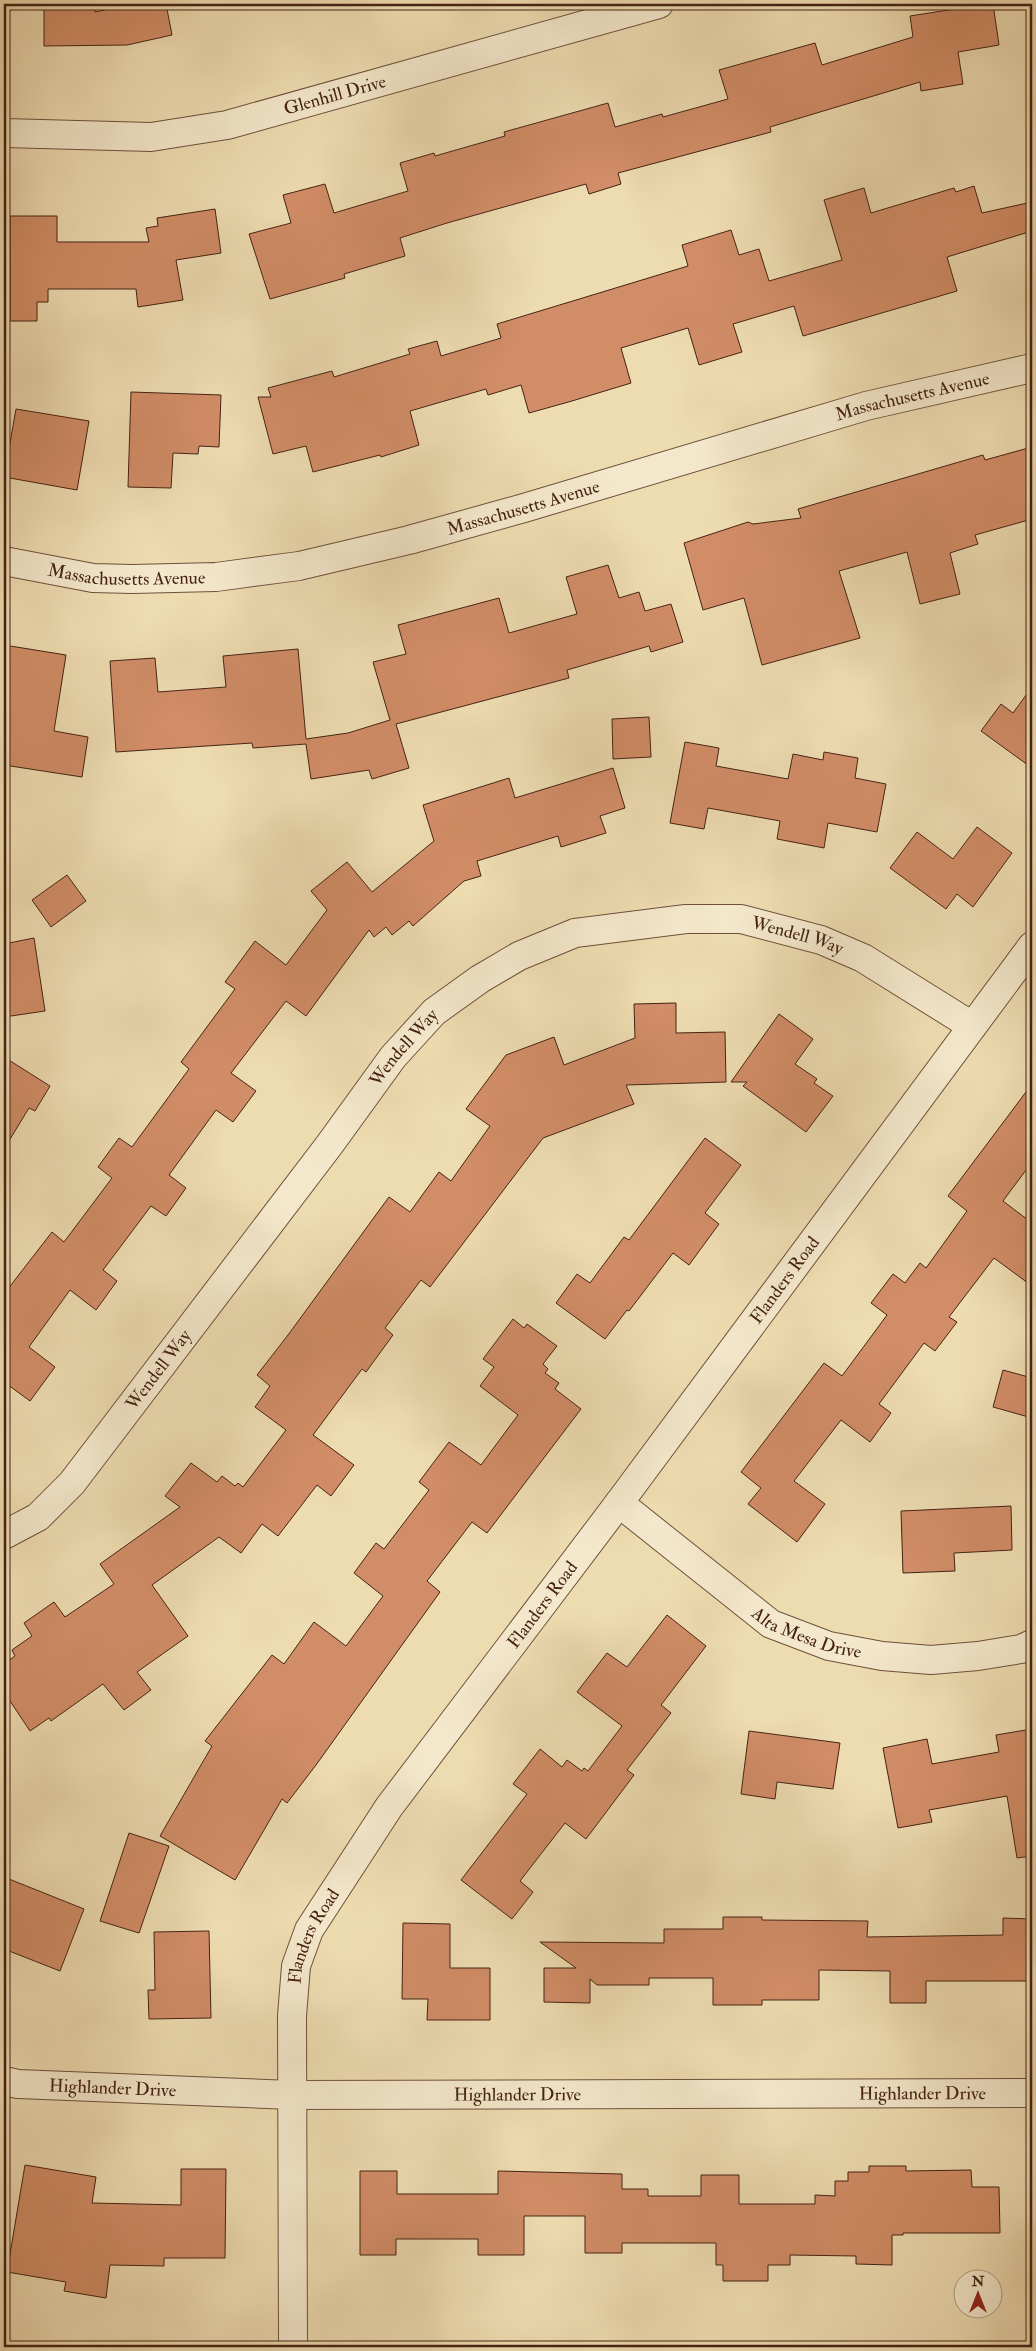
<svg xmlns="http://www.w3.org/2000/svg" width="1036" height="2351" viewBox="0 0 1036 2351" font-family="'IM FELL Double Pica',serif">
	<style>
		.building { fill: #d18d67; stroke: #452214 }
		.lines { fill: none; stroke-linecap: round; stroke-linejoin: round }
		.minor-casing { stroke: #6f503b; stroke-width: 30 }
		.minor { stroke: #f4e8cc; stroke-width: 28 }
		.labels { text-anchor: middle; stroke-width: 5; stroke-linejoin: round; paint-order: stroke }
		.street-label { font-size: 18px; fill: #452214; stroke: #f4e8cc }
	</style>
	<rect width="100%" height="100%" fill="#eedcb1"/>
	<filter id="stains"><feTurbulence type="fractalNoise" baseFrequency=".004" numOctaves="4"/><feColorMatrix values="0 0 0 0 .2 0 0 0 0 .09 0 0 0 0 .02 0 0 0 .5 -.17"/></filter>
	<radialGradient id="worn" r=".72"><stop offset=".6" stop-color="#630" stop-opacity="0"/><stop offset="1" stop-color="#630" stop-opacity=".3"/></radialGradient>
	<!-- building -->
	<path class="building" d="M 44,4 L 95,4 L 95,12 L 133,4 L 166,4 L 172,35 L 127,45 L 44,46 Z
		M 987,4 L 993,4 L 999,45 L 958,52 L 963,84 L 921,91 L 920,82 L 770,127 L 771,132 L 618,173 L 621,184 L 589,194 L 586,184 L 447,223 L 400,238 L 405,256 L 344,274 L 345,278 L 270,299 L 249,234 L 291,223 L 283,195 L 325,184 L 334,213 L 408,191 L 400,163 L 434,153 L 435,156 L 505,136 L 504,132 L 608,103 L 615,127 L 662,114 L 663,117 L 728,99 L 719,70 L 815,43 L 822,65 L 913,37 L 910,16 Z
		M 974,186 L 982,213 L 1032,202 L 1032,231 L 947,257 L 957,291 L 803,336 L 794,306 L 733,324 L 742,352 L 699,365 L 688,328 L 621,348 L 631,383 L 572,401 L 529,413 L 521,385 L 488,395 L 486,389 L 410,411 L 419,445 L 381,457 L 380,455 L 313,472 L 306,446 L 273,454 L 258,397 L 271,397 L 268,388 L 332,371 L 334,377 L 410,354 L 408,349 L 437,341 L 441,356 L 501,338 L 497,324 L 688,266 L 682,245 L 731,230 L 739,255 L 759,249 L 769,281 L 842,260 L 824,200 L 864,188 L 871,213 L 954,188 L 956,192 Z
		M 215,209 L 221,253 L 176,260 L 183,300 L 138,307 L 136,289 L 48,289 L 48,302 L 37,302 L 37,321 L 10,321 L 10,216 L 57,216 L 57,242 L 149,242 L 146,228 L 158,226 L 157,218 Z
		M 131,392 L 221,395 L 219,447 L 199,446 L 198,454 L 173,453 L 171,488 L 128,487 Z
		M 16,409 L 89,421 L 77,490 L 4,477 Z
		M 1032,447 L 1032,519 L 975,535 L 978,544 L 950,553 L 960,594 L 920,604 L 907,552 L 839,571 L 860,638 L 762,665 L 744,598 L 703,610 L 684,543 L 748,522 L 753,524 L 801,518 L 798,509 L 983,455 L 985,460 Z
		M 608,565 L 619,598 L 639,592 L 645,611 L 671,604 L 683,642 L 651,652 L 649,646 L 567,670 L 569,678 L 396,724 L 409,768 L 372,779 L 369,770 L 311,779 L 306,744 L 253,748 L 252,743 L 116,752 L 110,661 L 155,658 L 158,692 L 226,687 L 223,656 L 298,649 L 306,739 L 348,733 L 390,720 L 373,662 L 406,654 L 398,625 L 499,598 L 509,633 L 577,614 L 566,577 Z
		M 4,645 L 66,655 L 54,731 L 88,737 L 82,777 L 4,765 Z
		M 1032,687 L 1032,768 L 981,731 L 1001,704 L 1013,713 Z
		M 649,717 L 651,757 L 613,759 L 612,719 Z
		M 685,742 L 719,748 L 716,766 L 788,779 L 793,754 L 823,760 L 824,752 L 858,758 L 855,778 L 886,784 L 877,832 L 828,823 L 824,848 L 777,839 L 780,821 L 708,808 L 704,829 L 670,823 Z
		M 613,768 L 625,808 L 600,816 L 606,833 L 561,847 L 558,836 L 477,861 L 481,876 L 464,881 L 413,926 L 409,921 L 392,935 L 386,927 L 374,937 L 369,930 L 306,1016 L 286,1001 L 231,1073 L 256,1091 L 233,1122 L 216,1110 L 169,1175 L 186,1188 L 166,1216 L 151,1206 L 103,1270 L 117,1281 L 96,1310 L 70,1290 L 29,1347 L 55,1367 L 30,1401 L 4,1382 L 4,1294 L 52,1232 L 64,1242 L 112,1178 L 98,1167 L 119,1138 L 132,1147 L 189,1069 L 181,1062 L 235,989 L 225,982 L 255,941 L 286,965 L 327,910 L 311,891 L 347,862 L 372,892 L 434,841 L 423,805 L 509,778 L 515,798 Z
		M 977,827 L 1012,853 L 973,907 L 957,894 L 946,909 L 890,868 L 917,832 L 953,859 Z
		M 67,875 L 86,901 L 51,927 L 32,900 Z
		M 34,938 L 45,1011 L 4,1017 L 4,944 Z
		M 676,1003 L 676,1033 L 725,1032 L 726,1082 L 626,1085 L 634,1104 L 543,1138 L 430,1287 L 421,1280 L 385,1328 L 393,1335 L 366,1372 L 362,1369 L 313,1435 L 354,1465 L 331,1496 L 317,1485 L 278,1536 L 262,1524 L 241,1553 L 219,1537 L 152,1585 L 188,1636 L 137,1672 L 151,1690 L 124,1710 L 103,1684 L 51,1721 L 49,1718 L 30,1731 L 4,1692 L 4,1664 L 15,1656 L 12,1650 L 32,1636 L 24,1623 L 54,1602 L 65,1617 L 114,1584 L 100,1564 L 180,1507 L 165,1496 L 191,1463 L 217,1482 L 222,1476 L 235,1486 L 238,1483 L 243,1487 L 286,1430 L 255,1407 L 270,1386 L 257,1375 L 288,1335 L 389,1197 L 410,1212 L 439,1172 L 451,1181 L 490,1126 L 466,1109 L 506,1055 L 554,1037 L 564,1065 L 635,1038 L 634,1004 Z
		M 779,1014 L 813,1039 L 795,1064 L 817,1079 L 814,1083 L 833,1096 L 806,1132 L 743,1086 L 747,1082 L 731,1082 Z
		M 4,1057 L 50,1086 L 35,1111 L 29,1108 L 4,1149 Z
		M 1032,1084 L 1032,1162 L 1003,1201 L 1032,1223 L 1032,1286 L 994,1258 L 949,1317 L 957,1322 L 935,1351 L 924,1343 L 879,1404 L 891,1413 L 870,1442 L 841,1420 L 794,1481 L 825,1504 L 797,1542 L 748,1504 L 761,1488 L 741,1472 L 824,1363 L 842,1376 L 887,1315 L 871,1303 L 893,1274 L 905,1283 L 920,1263 L 926,1268 L 967,1211 L 948,1196 Z
		M 705,1138 L 741,1165 L 705,1213 L 719,1224 L 689,1265 L 673,1253 L 629,1311 L 627,1310 L 605,1339 L 556,1303 L 577,1274 L 590,1283 L 624,1237 L 629,1240 Z
		M 513,1319 L 524,1328 L 527,1324 L 557,1346 L 543,1364 L 548,1369 L 545,1373 L 559,1383 L 555,1389 L 581,1409 L 487,1533 L 472,1522 L 427,1581 L 440,1592 L 316,1765 L 287,1803 L 282,1799 L 235,1880 L 160,1836 L 212,1746 L 205,1741 L 272,1655 L 284,1664 L 314,1622 L 346,1646 L 383,1596 L 354,1573 L 376,1543 L 384,1549 L 429,1490 L 419,1482 L 449,1442 L 481,1465 L 518,1415 L 480,1386 L 494,1367 L 483,1359 Z
		M 1003,1370 L 1032,1378 L 1032,1418 L 993,1407 Z
		M 1011,1506 L 1012,1550 L 954,1553 L 955,1571 L 903,1573 L 901,1511 Z
		M 667,1615 L 706,1646 L 661,1705 L 671,1713 L 627,1770 L 634,1775 L 586,1839 L 565,1823 L 520,1881 L 533,1892 L 512,1919 L 461,1880 L 527,1794 L 513,1784 L 540,1749 L 562,1767 L 567,1760 L 582,1771 L 584,1768 L 588,1771 L 622,1726 L 577,1692 L 607,1653 L 627,1667 Z
		M 1032,1729 L 1032,1856 L 1017,1858 L 1007,1796 L 929,1810 L 932,1822 L 898,1828 L 883,1748 L 927,1739 L 932,1764 L 999,1752 L 996,1735 Z
		M 749,1731 L 840,1743 L 833,1789 L 777,1782 L 775,1799 L 741,1794 Z
		M 129,1833 L 169,1846 L 139,1933 L 100,1921 Z
		M 4,1877 L 84,1909 L 60,1971 L 4,1949 Z
		M 723,1917 L 762,1917 L 762,1920 L 868,1921 L 867,1937 L 1003,1935 L 1003,1918 L 1032,1919 L 1032,1981 L 926,1981 L 926,2003 L 890,2003 L 890,1971 L 819,1970 L 819,2000 L 762,2000 L 762,2005 L 713,2005 L 713,1978 L 649,1978 L 649,1985 L 597,1985 L 590,1979 L 590,2003 L 544,2002 L 544,1968 L 576,1968 L 540,1942 L 664,1943 L 664,1929 L 723,1929 Z
		M 403,1923 L 450,1924 L 450,1968 L 490,1968 L 490,2020 L 427,2020 L 428,1999 L 402,1999 Z
		M 209,1931 L 211,2018 L 149,2019 L 148,1990 L 155,1990 L 154,1932 Z
		M 25,2165 L 96,2177 L 92,2203 L 181,2205 L 181,2169 L 226,2169 L 225,2258 L 164,2258 L 164,2266 L 110,2265 L 106,2298 L 64,2291 L 66,2282 L 7,2272 Z
		M 869,2166 L 906,2166 L 906,2171 L 971,2170 L 972,2187 L 999,2187 L 1000,2233 L 903,2233 L 903,2235 L 892,2235 L 892,2265 L 856,2264 L 856,2256 L 790,2255 L 790,2265 L 768,2265 L 768,2281 L 723,2281 L 723,2265 L 716,2265 L 716,2243 L 622,2243 L 622,2253 L 585,2253 L 585,2216 L 524,2216 L 524,2255 L 478,2255 L 478,2239 L 396,2239 L 396,2255 L 360,2255 L 360,2171 L 397,2171 L 397,2194 L 498,2194 L 498,2171 L 622,2174 L 622,2189 L 648,2189 L 648,2196 L 701,2196 L 701,2175 L 739,2175 L 739,2204 L 815,2204 L 815,2195 L 835,2196 L 835,2181 L 848,2181 L 848,2172 L 869,2172 Z"/>
	<g class="lines">
		<!-- minor casing -->
		<g class="minor-casing">
			<g id="minor">
				<path id="s1" d="M 4,133 L 151,137 L 227,125 L 659,4"/>
				<path id="s2" d="M 4,561 L 93,578 L 132,579 L 216,577 L 299,566 L 409,540 L 524,508 L 866,406 L 1032,368"/>
				<path id="s3" d="M 619,1503 L 771,1624 L 829,1646 L 882,1656 L 931,1660 L 978,1656 L 1021,1649 L 1032,1644"/>
				<path id="s4" d="M 4,1535 L 38,1517 L 72,1483 L 330,1144 L 393,1057 L 434,1012 L 480,979 L 519,956 L 575,933 L 686,919 L 741,919 L 821,940 L 863,958 L 972,1026"/>
				<path id="s5" d="M 4,2081 L 18,2084 L 292,2095 L 1032,2093"/>
				<path id="s6" d="M 293,2347 L 292,2016 L 296,1966 L 309,1930 L 389,1807 L 619,1503 L 1032,946"/>
			</g>
		</g>
		<!-- minor -->
		<use href="#minor" class="minor"/>
	</g>
	<g class="labels">
		<!-- street labels -->
		<g class="street-label">
			<text dy="6" stroke="none"><textPath href="#s1" startOffset="336">Glenhill Drive</textPath></text>
			<text dy="6" stroke="none"><textPath href="#s2" startOffset="934">Massachusetts Avenue</textPath></text>
			<text dy="6" stroke="none"><textPath href="#s2" startOffset="529">Massachusetts Avenue</textPath></text>
			<text dy="6" stroke="none"><textPath href="#s2" startOffset="124">Massachusetts Avenue</textPath></text>
			<text dy="6" stroke="none"><textPath href="#s4" startOffset="1069">Wendell Way</textPath></text>
			<text dy="6" stroke="none"><textPath href="#s4" startOffset="634">Wendell Way</textPath></text>
			<text dy="6" stroke="none"><textPath href="#s6" startOffset="1225">Flanders Road</textPath></text>
			<text dy="6" stroke="none"><textPath href="#s4" startOffset="229">Wendell Way</textPath></text>
			<text dy="6" stroke="none"><textPath href="#s6" startOffset="820">Flanders Road</textPath></text>
			<text dy="6" stroke="none"><textPath href="#s3" startOffset="231">Alta Mesa Drive</textPath></text>
			<text dy="6" stroke="none"><textPath href="#s6" startOffset="415">Flanders Road</textPath></text>
			<text dy="6" stroke="none"><textPath href="#s5" startOffset="109">Highlander Drive</textPath></text>
			<text dy="6" stroke="none"><textPath href="#s5" startOffset="919">Highlander Drive</textPath></text>
			<text dy="6" stroke="none"><textPath href="#s5" startOffset="514">Highlander Drive</textPath></text>
		</g>
	</g>
	<!-- margin -->
	<rect width="1036" height="2351" fill="none" stroke="#eedcb1" stroke-width="20"/>
	<rect x="5" y="5" width="1026" height="2341" fill="none" stroke="#452214" stroke-width="2.5"/>
	<rect x="10" y="10" width="1016" height="2331" fill="none" stroke="#452214"/>
	<!-- north arrow -->
	<g transform="translate(978 2294)"><circle r="24" fill="#f4e8cc" stroke="#ae9982"/>
	<path d="M0-4L9 19L0 12L-9 19Z" fill="#8f2418"/>
	<text y="-8" font-size="14" font-weight="bold" text-anchor="middle" fill="#452214">N</text>
	</g>
	<rect width="100%" height="100%" filter="url(#stains)"/>
	<rect width="100%" height="100%" fill="url(#worn)"/>
</svg>
